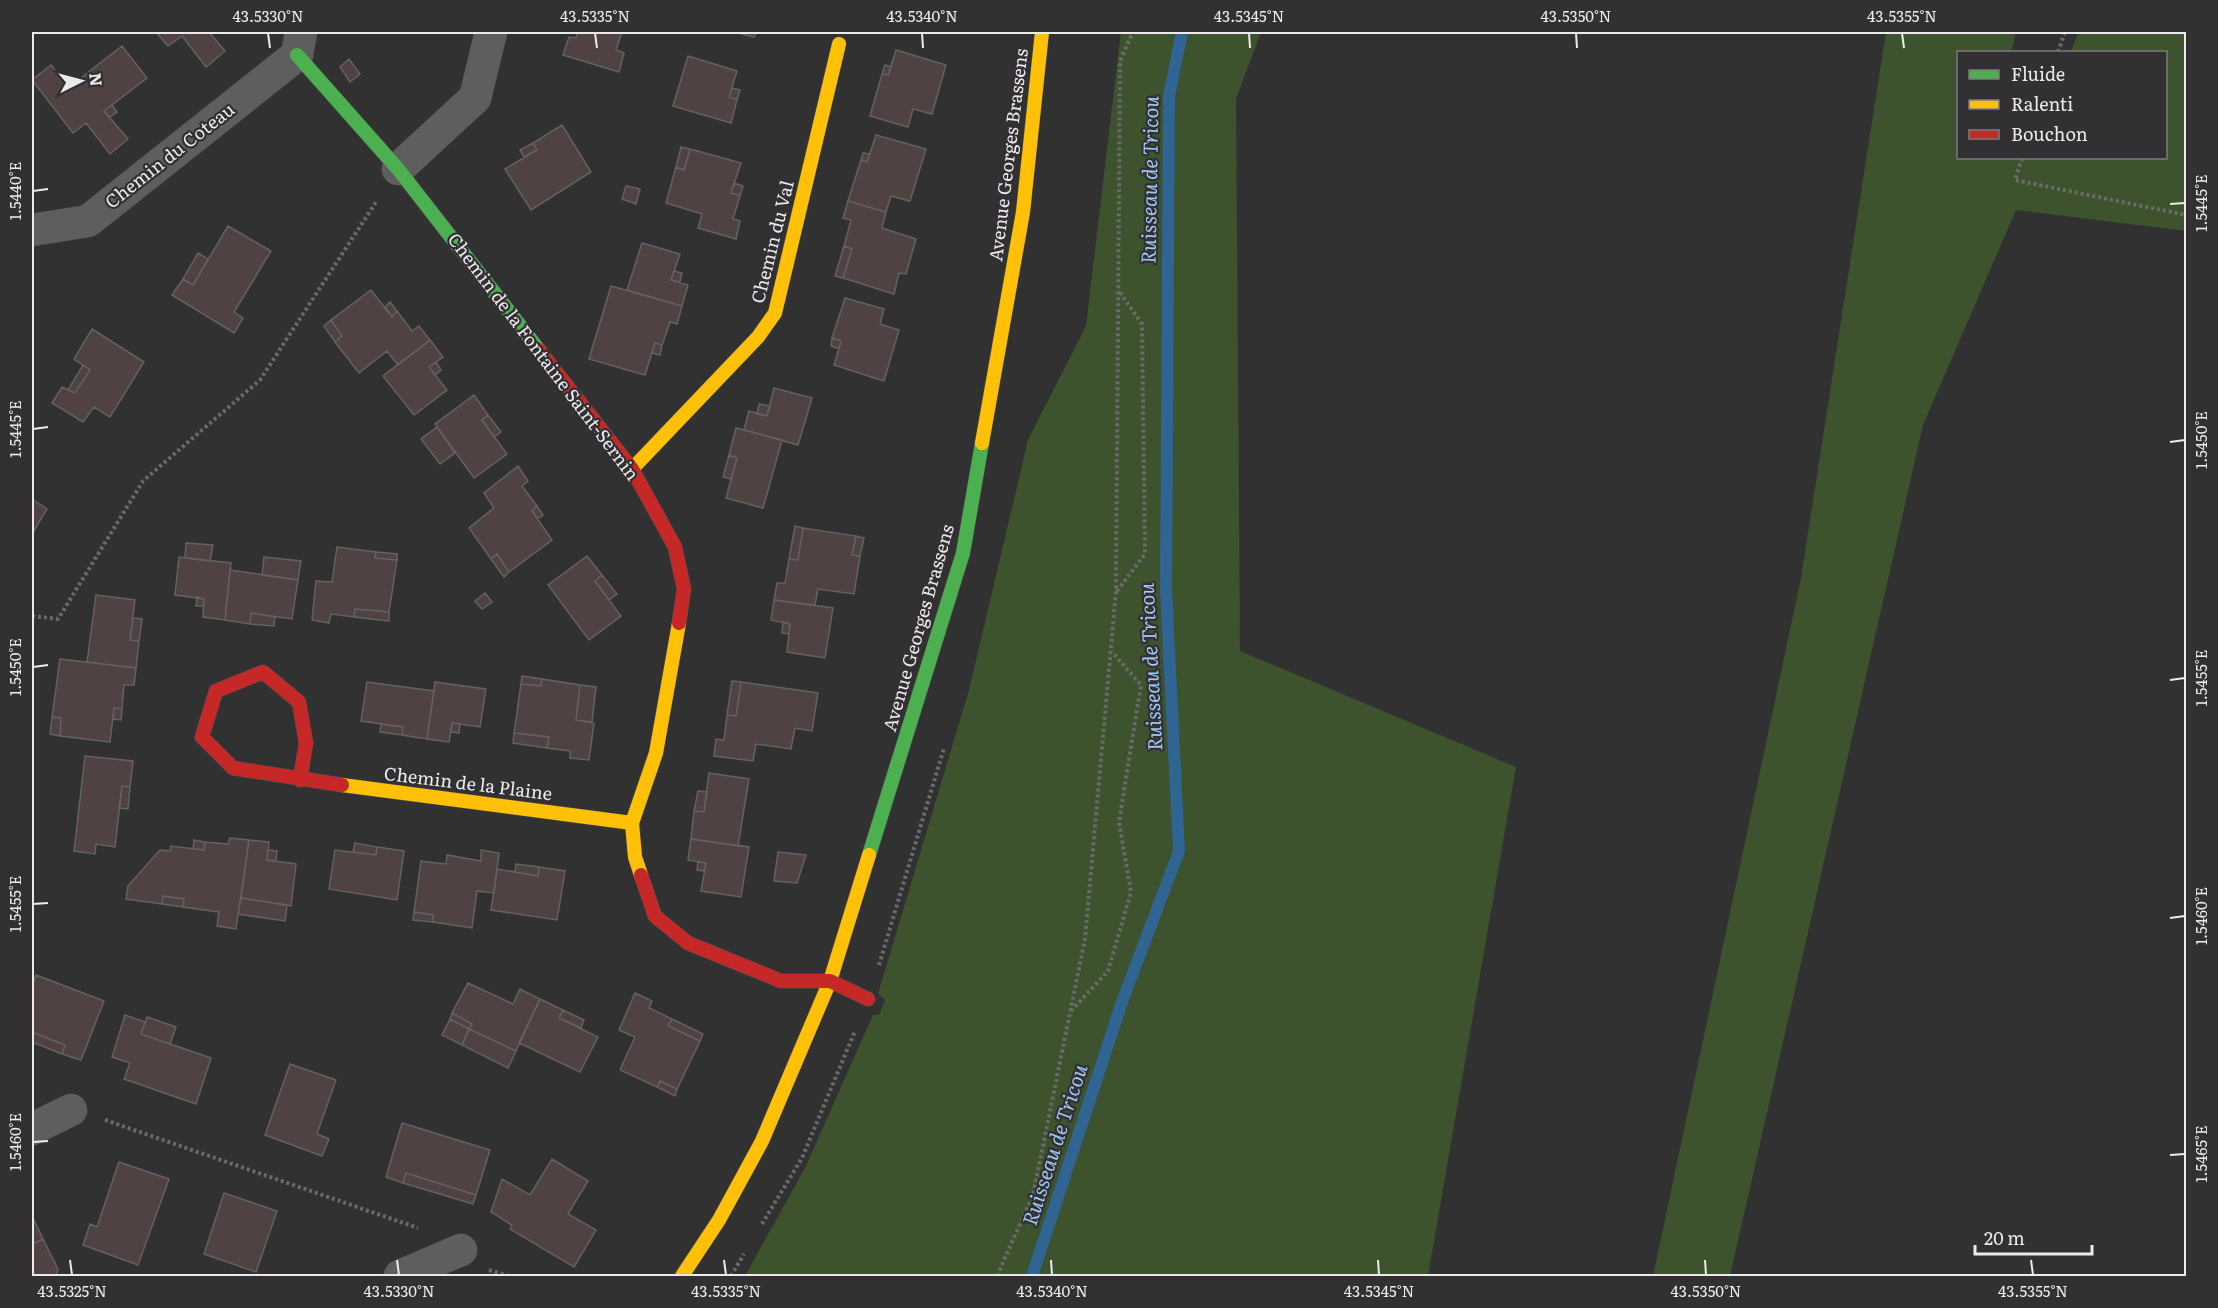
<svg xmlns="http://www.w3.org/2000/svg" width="2218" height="1308" viewBox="0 0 2218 1308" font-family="Literata,serif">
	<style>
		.green { fill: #3c532d }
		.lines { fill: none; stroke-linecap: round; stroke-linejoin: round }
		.stream { stroke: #2f6493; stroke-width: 12 }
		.building { fill: #504243; stroke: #636162; stroke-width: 1.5 }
		.street-casing { stroke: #504f50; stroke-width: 33 }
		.fast-casing { stroke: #504f50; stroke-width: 15 }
		.slow-casing { stroke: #504f50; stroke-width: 15 }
		.jam-casing { stroke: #504f50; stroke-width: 15 }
		.path { stroke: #6a6a6a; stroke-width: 4; stroke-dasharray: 3 3; stroke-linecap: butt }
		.street { stroke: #5f5e5e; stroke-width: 32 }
		.fast { stroke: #4caf50; stroke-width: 14 }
		.slow { stroke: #ffc107; stroke-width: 14 }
		.jam { stroke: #c62828; stroke-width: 14 }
		.ticks { fill: none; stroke: #eceaec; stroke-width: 2 }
		.labels { text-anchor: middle; stroke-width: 4.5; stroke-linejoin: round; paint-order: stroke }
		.street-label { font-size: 18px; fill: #eceaec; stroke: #323033 }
		.water-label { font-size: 20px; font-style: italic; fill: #9cc9f6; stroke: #323033 }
		.neatline { fill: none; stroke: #eceaec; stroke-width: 2 }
		.ticks-label { font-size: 15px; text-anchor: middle; fill: #eceaec }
	</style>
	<rect width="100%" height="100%" fill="#323132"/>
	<!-- green -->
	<path class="green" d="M 1121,32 L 1261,32 L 1236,99 L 1240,651 L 1516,767 L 1428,1276 L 745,1276 L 806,1166 L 873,1015 L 879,1015 L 885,1000 L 878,994 L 969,690 L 1028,440 L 1086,326 Z
		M 1886,32 L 2016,32 L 2011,52 L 1958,52 L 1958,158 L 2166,158 L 2166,52 L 2071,52 L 2078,32 L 2186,32 L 2186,231 L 2016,210 L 1923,425 L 1730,1276 L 1653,1276 L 1801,578 Z"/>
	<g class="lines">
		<!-- stream -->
		<path class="stream" d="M 1032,1276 L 1122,1002 L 1179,851 L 1166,590 L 1169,96 L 1182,32"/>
	</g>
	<!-- building -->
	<path class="building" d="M 156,32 L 209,32 L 225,51 L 206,67 L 182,36 L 168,46 Z
		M 578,32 L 622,32 L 616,50 L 624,53 L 619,72 L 563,55 L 569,37 L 576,38 Z
		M 735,32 L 756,32 L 754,37 Z
		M 122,46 L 147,78 L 104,111 L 128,139 L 110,154 L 86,123 L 73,133 L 32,80 L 51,65 L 69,87 Z
		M 896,50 L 946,65 L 932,114 L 913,109 L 908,127 L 870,116 L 882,74 L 888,75 Z
		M 688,56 L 737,71 L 729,97 L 737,100 L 731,123 L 673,106 Z
		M 349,59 L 360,74 L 350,82 L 340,67 Z
		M 885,65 L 891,67 L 888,75 L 882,74 Z
		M 732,88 L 740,90 L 737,100 L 729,97 Z
		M 112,105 L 117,112 L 110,117 L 104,111 Z
		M 562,125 L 591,172 L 531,210 L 505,169 L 537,150 L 533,143 Z
		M 876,135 L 926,149 L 910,201 L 891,196 L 886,212 L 848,201 L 861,160 L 867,162 Z
		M 533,143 L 537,150 L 524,157 L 520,150 Z
		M 681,147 L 690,149 L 684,170 L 676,167 Z
		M 690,149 L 741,163 L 731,193 L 740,196 L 733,219 L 740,221 L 736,239 L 698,228 L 702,214 L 666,203 L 676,167 L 684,170 Z
		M 863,153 L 870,154 L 867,162 L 861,160 Z
		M 734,183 L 743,186 L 740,196 L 731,193 Z
		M 626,186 L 640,189 L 636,204 L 622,199 Z
		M 848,201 L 886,212 L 882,228 L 916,239 L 906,274 L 899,273 L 894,294 L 843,278 L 852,249 L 844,246 L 851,220 L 843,218 Z
		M 228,226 L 271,251 L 234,312 L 243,318 L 234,333 L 172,295 L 183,279 L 193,285 Z
		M 642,243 L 680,254 L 671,280 L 688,285 L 682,306 L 627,290 Z
		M 844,246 L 852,249 L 843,278 L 835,276 Z
		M 198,253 L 208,259 L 193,285 L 183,279 Z
		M 674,271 L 682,273 L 680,282 L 671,280 Z
		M 611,286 L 682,306 L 677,324 L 670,322 L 662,345 L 655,343 L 645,375 L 589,359 Z
		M 371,290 L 392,317 L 397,311 L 412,331 L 419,326 L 430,340 L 398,365 L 387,351 L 359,373 L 335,342 L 342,336 L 331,320 Z
		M 845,298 L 884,309 L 880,324 L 899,330 L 884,381 L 834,365 L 841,341 L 832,338 Z
		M 390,302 L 397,311 L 392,317 L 385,307 Z
		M 331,320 L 342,336 L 335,342 L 324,326 Z
		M 92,329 L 144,362 L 110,417 L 94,407 L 83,422 L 52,403 L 62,387 L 75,393 L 90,370 L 74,359 Z
		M 832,338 L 841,341 L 839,349 L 831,346 Z
		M 430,340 L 443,357 L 429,367 L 447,390 L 414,415 L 383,376 Z
		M 655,343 L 662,345 L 660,355 L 652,353 Z
		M 436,362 L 441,370 L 435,375 L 429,367 Z
		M 83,365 L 90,370 L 75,393 L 68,390 Z
		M 774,388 L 812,398 L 798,445 L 744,430 L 749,411 L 767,416 Z
		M 474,395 L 488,415 L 482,420 L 507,454 L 474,478 L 435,424 Z
		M 759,404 L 770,406 L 767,416 L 757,414 Z
		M 488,415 L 501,432 L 494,437 L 482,420 Z
		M 437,427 L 455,453 L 440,464 L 421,439 Z
		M 736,428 L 782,440 L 763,508 L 726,498 L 737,458 L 729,455 Z
		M 729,455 L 737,458 L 731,479 L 723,477 Z
		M 518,466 L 528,481 L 522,486 L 537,506 L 532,511 L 552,540 L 509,572 L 497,554 L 491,559 L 469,528 L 494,508 L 484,493 Z
		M 32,499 L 47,509 L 32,534 Z
		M 537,506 L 543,515 L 538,519 L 532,511 Z
		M 795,526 L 803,528 L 798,560 L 789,559 Z
		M 803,528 L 856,536 L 852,555 L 860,556 L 854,594 L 818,589 L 815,605 L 774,600 L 777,583 L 785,583 L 789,559 L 798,560 Z
		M 856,536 L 864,538 L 860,556 L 852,555 Z
		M 186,543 L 213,545 L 210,561 L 185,558 Z
		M 337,547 L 376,552 L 375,558 L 397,560 L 389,612 L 355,609 L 354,617 L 331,614 L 329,623 L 312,620 L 316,581 L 332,582 Z
		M 376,552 L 397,554 L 397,560 L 375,558 Z
		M 497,554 L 509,572 L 504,577 L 491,559 Z
		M 587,556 L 602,575 L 595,581 L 621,616 L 589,640 L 548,585 Z
		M 179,557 L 231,563 L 225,620 L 203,617 L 204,599 L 175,595 Z
		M 264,557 L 301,561 L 298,580 L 262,575 Z
		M 230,570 L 298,580 L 292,619 L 251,613 L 250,624 L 225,620 Z
		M 602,575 L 617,594 L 609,600 L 595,581 Z
		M 485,593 L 492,602 L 482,609 L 475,601 Z
		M 96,595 L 135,600 L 130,640 L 139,641 L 136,668 L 87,662 Z
		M 197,597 L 204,599 L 203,606 L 196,606 Z
		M 774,600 L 833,608 L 825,658 L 787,652 L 790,624 L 771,620 Z
		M 355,609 L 389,612 L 389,621 L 354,617 Z
		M 251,613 L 275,617 L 274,626 L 250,624 Z
		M 133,618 L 142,619 L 139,641 L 130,640 Z
		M 783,622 L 790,624 L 789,634 L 782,633 Z
		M 60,659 L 136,668 L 134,685 L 124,685 L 122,709 L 114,708 L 110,742 L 60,736 L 61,718 L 52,717 Z
		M 522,676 L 542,679 L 541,686 L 521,684 Z
		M 542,679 L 580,685 L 576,720 L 594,723 L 589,760 L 570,758 L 570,751 L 547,748 L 549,737 L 514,733 L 521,684 L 541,686 Z
		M 732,681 L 741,682 L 736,716 L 727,715 Z
		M 367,682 L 434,691 L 427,739 L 402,735 L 403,727 L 361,721 Z
		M 435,682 L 486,689 L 480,727 L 452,723 L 449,742 L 427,739 Z
		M 741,682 L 818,693 L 812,731 L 795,728 L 791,749 L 756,744 L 753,761 L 714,756 L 716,739 L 724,740 L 727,715 L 736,716 Z
		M 580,685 L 596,687 L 592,722 L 576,720 Z
		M 114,708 L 122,709 L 121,720 L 113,719 Z
		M 52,717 L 61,718 L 60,736 L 50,734 Z
		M 452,723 L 460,724 L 459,733 L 451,732 Z
		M 381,724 L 403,727 L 402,735 L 380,732 Z
		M 514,733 L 549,737 L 547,748 L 513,743 Z
		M 85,756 L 133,761 L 130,787 L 122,786 L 115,847 L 96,844 L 95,854 L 74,851 Z
		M 709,773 L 749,779 L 738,846 L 691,839 L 694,811 L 704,812 Z
		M 122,786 L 130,787 L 128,809 L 119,808 Z
		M 698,791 L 707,792 L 704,812 L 694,811 Z
		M 230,838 L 249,840 L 236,929 L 217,926 L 219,912 L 183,907 L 184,899 L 163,896 L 162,904 L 126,899 L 128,886 L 160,850 L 170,851 L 171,846 L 204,850 L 205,842 L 228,844 Z
		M 691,839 L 749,847 L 741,897 L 701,891 L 706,863 L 688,860 Z
		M 194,840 L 205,842 L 204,850 L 193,849 Z
		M 249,840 L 269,842 L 267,860 L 296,864 L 291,906 L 241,898 Z
		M 355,843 L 377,847 L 376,855 L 353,852 Z
		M 377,847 L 404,851 L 397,900 L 329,889 L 335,850 L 376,855 Z
		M 268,850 L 277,851 L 276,861 L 267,860 Z
		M 481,850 L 499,853 L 494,893 L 477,891 L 472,928 L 433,922 L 433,915 L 414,912 L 421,861 L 446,864 L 447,855 L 481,861 Z
		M 778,852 L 806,855 L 797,883 L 774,881 Z
		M 698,862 L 706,863 L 704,871 L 697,870 Z
		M 516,864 L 539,867 L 538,876 L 515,872 Z
		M 539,867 L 565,871 L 557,920 L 491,910 L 497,869 L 538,876 Z
		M 163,896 L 184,899 L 183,907 L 162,904 Z
		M 241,898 L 287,905 L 285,921 L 238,914 Z
		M 414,912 L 433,915 L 433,922 L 413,920 Z
		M 36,975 L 104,1001 L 81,1060 L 62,1054 L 65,1045 L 32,1032 L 32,988 Z
		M 468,983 L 513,1004 L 520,989 L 540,999 L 516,1051 L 469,1029 L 472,1024 L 452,1013 Z
		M 635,993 L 652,1001 L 649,1008 L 672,1019 L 668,1026 L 700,1041 L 677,1089 L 660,1081 L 657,1087 L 620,1070 L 635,1037 L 619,1030 Z
		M 540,999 L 563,1010 L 559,1018 L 598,1037 L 580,1072 L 519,1043 Z
		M 563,1010 L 584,1020 L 581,1028 L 559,1018 Z
		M 452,1013 L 472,1024 L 469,1029 L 450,1019 Z
		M 125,1015 L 145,1022 L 141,1034 L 211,1058 L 196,1104 L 124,1079 L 130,1063 L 112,1057 Z
		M 147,1017 L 176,1027 L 170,1044 L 141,1034 Z
		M 450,1019 L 469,1029 L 462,1045 L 442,1035 Z
		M 672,1019 L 703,1034 L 700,1041 L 668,1026 Z
		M 469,1029 L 516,1051 L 508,1068 L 462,1045 Z
		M 32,1032 L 65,1045 L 62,1054 L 32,1042 Z
		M 290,1064 L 336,1080 L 317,1134 L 329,1139 L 322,1156 L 265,1135 Z
		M 660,1081 L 677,1089 L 675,1096 L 657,1087 Z
		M 402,1123 L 490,1150 L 476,1195 L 406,1173 L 403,1183 L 386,1177 Z
		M 552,1159 L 588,1181 L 568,1214 L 596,1230 L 574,1267 L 510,1229 L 512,1225 L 491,1212 L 502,1179 L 530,1195 Z
		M 119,1162 L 169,1179 L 138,1265 L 83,1245 L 90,1224 L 97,1227 Z
		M 406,1173 L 476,1195 L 473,1204 L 403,1183 Z
		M 224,1193 L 277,1211 L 256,1272 L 204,1254 Z
		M 32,1216 L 43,1239 L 32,1244 Z
		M 43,1239 L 58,1269 L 56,1276 L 34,1276 L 32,1271 L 32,1244 Z"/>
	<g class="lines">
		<!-- street casing -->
		<g class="street-casing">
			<path id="street" d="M 398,169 L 475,98 L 491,32
				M 32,230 L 88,221 L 297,55 L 301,32
				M 32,1129 L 71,1110
				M 400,1276 L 461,1250"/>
		</g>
		<!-- fast casing -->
		<g class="fast-casing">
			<path id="fast" d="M 297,55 L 398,169 L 539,350
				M 869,855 L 963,553 L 982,443"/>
		</g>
		<!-- slow casing -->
		<g class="slow-casing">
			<path id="slow" d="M 982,443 L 1023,212 L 1042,32
				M 632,469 L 758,337 L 775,313 L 839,44
				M 342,785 L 632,823
				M 641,875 L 635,857 L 632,823 L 656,753 L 679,623
				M 682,1276 L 719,1220 L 762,1141 L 830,981 L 869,855"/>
		</g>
		<!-- jam casing -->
		<g class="jam-casing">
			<path id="jam" d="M 539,350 L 632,469 L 675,547 L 684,589 L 679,623
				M 300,780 L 306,743 L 299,702 L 263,672 L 216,691 L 202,737 L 233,768 L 342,785
				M 641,875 L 655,916 L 688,943 L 781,981 L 830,981 L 868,999"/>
		</g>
		<!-- path -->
		<path class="path" d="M 2058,52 L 2065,32
			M 2022,158 L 2015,180 L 2186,215
			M 1117,591 L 1145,554 L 1142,324 L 1119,291
			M 32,616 L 58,619 L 143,481 L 260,380 L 376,202
			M 879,965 L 944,748
			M 1071,1011 L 1108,971 L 1131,892 L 1119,822 L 1141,685 L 1112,652
			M 105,1120 L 418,1228
			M 762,1224 L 802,1158 L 855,1031
			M 489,1270 L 509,1276
			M 731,1276 L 744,1254
			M 997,1276 L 1033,1195 L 1085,939 L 1116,591 L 1120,61 L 1133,32"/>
		<!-- street -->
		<use href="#street" class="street"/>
		<!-- fast -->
		<use href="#fast" class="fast"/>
		<!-- slow -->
		<use href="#slow" class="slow"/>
		<!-- jam -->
		<use href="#jam" class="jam"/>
	</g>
	<!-- ticks -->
	<path class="ticks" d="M 268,33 L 270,48M 595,33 L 597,48M 922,33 L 923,48M 1249,33 L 1250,48M 1576,33 L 1577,48M 1902,33 L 1904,48M 33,191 L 48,189M 2170,204 L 2185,203M 33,429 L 48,427M 2170,442 L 2185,440M 33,667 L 48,665M 2170,680 L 2185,678M 33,904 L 48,903M 2170,918 L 2185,916M 33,1142 L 48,1141M 2170,1155 L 2185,1154M 70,1260 L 72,1275M 397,1260 L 399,1275M 724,1260 L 726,1275M 1051,1260 L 1052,1275M 1378,1260 L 1379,1275M 1705,1260 L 1706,1275M 2031,1260 L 2033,1275"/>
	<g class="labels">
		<!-- street labels -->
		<g class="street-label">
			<text transform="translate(1009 155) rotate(-83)" y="6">Avenue Georges Brassens</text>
			<text transform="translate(170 156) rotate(-38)" y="6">Chemin du Coteau</text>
			<text transform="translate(773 242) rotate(-76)" y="6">Chemin du Val</text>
			<text transform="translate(543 357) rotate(53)" y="6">Chemin de la Fontaine Saint-Sernin</text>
			<text transform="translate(919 628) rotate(-74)" y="6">Avenue Georges Brassens</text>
			<text transform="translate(468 784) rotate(7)" y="6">Chemin de la Plaine</text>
		</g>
		<!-- water labels -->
		<g class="water-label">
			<text transform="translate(1150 180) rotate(-89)" y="7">Ruisseau de Tricou</text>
			<text transform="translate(1151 667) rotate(-93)" y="7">Ruisseau de Tricou</text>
			<text transform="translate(1055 1145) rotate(-72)" y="7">Ruisseau de Tricou</text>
		</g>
	</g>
	<!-- border -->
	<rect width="2218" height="1308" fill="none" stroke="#323033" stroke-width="66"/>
	<!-- legend -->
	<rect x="1957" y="51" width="210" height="108" fill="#323033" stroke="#7c7a7d" stroke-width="1.5"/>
	<rect x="1969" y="70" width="30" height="9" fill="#4caf50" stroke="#7c7a7d" stroke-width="1.5"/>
	<text x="2011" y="81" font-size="18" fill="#eceaec">Fluide</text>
	<rect x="1969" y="100" width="30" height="9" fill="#ffc107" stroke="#7c7a7d" stroke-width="1.5"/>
	<text x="2011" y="111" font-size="18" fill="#eceaec">Ralenti</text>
	<rect x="1969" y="130" width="30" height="9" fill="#c62828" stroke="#7c7a7d" stroke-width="1.5"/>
	<text x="2011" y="141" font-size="18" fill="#eceaec">Bouchon</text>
	<!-- north arrow -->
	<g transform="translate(81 81) rotate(84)" stroke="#323033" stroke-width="4.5" paint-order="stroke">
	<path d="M0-4.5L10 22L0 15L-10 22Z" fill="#eceaec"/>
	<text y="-9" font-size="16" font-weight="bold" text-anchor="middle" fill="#eceaec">N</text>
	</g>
	<!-- scale -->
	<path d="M1975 1245v9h117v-9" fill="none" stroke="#eceaec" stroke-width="3"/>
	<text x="1984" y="1245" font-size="18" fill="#eceaec" stroke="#323033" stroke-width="4.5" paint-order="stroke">20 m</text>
	<rect x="33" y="33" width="2152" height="1242" class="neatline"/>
	<g class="ticks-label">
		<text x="268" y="22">43.5330°N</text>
		<text x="595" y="22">43.5335°N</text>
		<text x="922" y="22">43.5340°N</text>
		<text x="1249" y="22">43.5345°N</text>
		<text x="1576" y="22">43.5350°N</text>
		<text x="1902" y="22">43.5355°N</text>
		<text transform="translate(16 191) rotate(-90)" y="5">1.5440°E</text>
		<text transform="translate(2202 203) rotate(-90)" y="5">1.5445°E</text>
		<text transform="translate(16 429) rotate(-90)" y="5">1.5445°E</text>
		<text transform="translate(2202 440) rotate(-90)" y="5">1.5450°E</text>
		<text transform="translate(16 667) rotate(-90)" y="5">1.5450°E</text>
		<text transform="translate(2202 678) rotate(-90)" y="5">1.5455°E</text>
		<text transform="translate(16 904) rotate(-90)" y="5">1.5455°E</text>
		<text transform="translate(2202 916) rotate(-90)" y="5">1.5460°E</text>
		<text transform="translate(16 1142) rotate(-90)" y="5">1.5460°E</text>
		<text transform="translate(2202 1154) rotate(-90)" y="5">1.5465°E</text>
		<text x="72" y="1297">43.5325°N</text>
		<text x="399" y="1297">43.5330°N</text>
		<text x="726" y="1297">43.5335°N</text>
		<text x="1052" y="1297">43.5340°N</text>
		<text x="1379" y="1297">43.5345°N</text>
		<text x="1706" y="1297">43.5350°N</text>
		<text x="2033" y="1297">43.5355°N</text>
	</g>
</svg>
